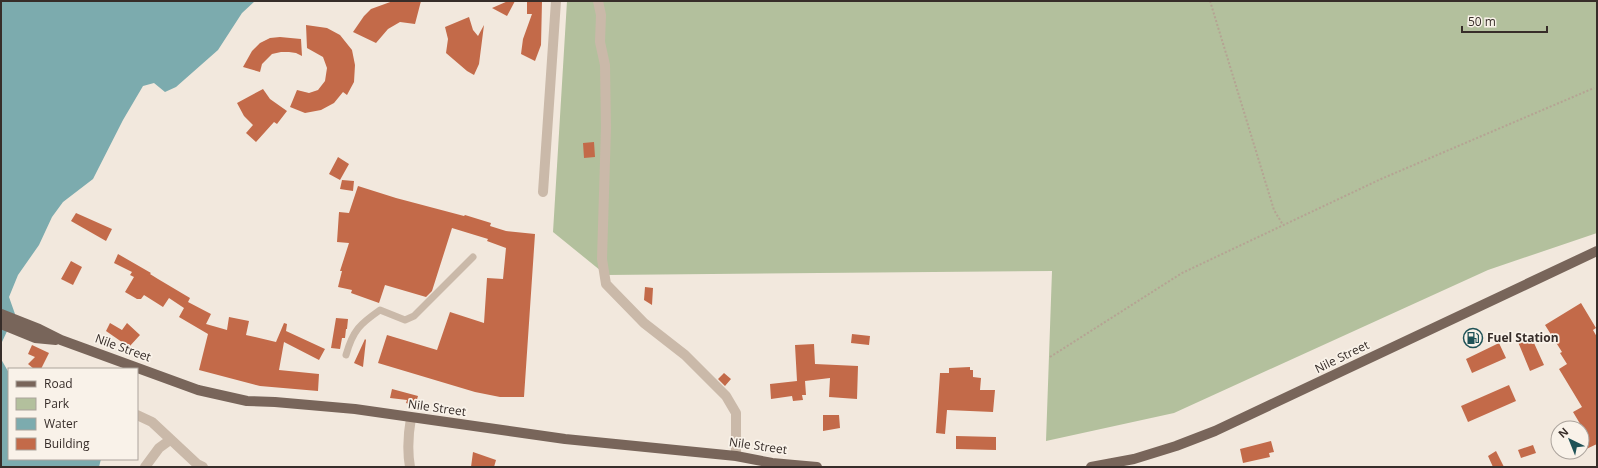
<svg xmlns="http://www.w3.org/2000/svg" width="1598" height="468" viewBox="0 0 1598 468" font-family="'Open Sans',sans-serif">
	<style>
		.green { fill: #b3c09d }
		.water { fill: #7cabae }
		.building { fill: #c36a49 }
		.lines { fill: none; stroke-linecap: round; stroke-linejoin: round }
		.path { stroke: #b5a393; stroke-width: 2; stroke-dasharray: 2 2; stroke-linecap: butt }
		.service { stroke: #cab9a9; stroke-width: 7 }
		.minor { stroke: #cab9a9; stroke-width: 10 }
		.primary { stroke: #78655a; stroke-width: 10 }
		.labels { text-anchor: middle; stroke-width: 3.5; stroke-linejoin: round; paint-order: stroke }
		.poi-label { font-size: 12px; font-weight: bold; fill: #372d29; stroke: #f9f2e9; text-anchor: start }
		.street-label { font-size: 12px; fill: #372d29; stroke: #f9f2e9 }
	</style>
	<rect width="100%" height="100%" fill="#f2e8dd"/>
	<!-- green -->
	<path class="green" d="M 567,1 L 1597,1 L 1597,233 L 1488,270 L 1174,413 L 1046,441 L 1052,271 L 606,275 L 553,232 Z"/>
	<!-- water -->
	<path class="water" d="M 1,1 L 255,1 L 242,13 L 218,50 L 176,87 L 165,92 L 154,83 L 143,86 L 123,120 L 93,179 L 63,202 L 52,217 L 39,245 L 18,275 L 9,297 L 15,314 L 2,342 L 1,356 Z
		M 1,359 L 9,373 L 9,459 L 101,459 L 99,467 L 1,467 Z"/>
	<!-- building -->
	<path class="building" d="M 393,1 L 421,1 L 415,24 L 400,22 L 388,29 L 376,43 L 353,32 L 364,16 L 371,9 Z
		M 508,1 L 515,1 L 507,16 L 492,8 Z
		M 527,1 L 542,1 L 541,45 L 535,61 L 521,54 L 523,39 L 532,14 L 527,14 Z
		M 469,17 L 473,30 L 478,36 L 484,25 L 479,64 L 474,75 L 467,71 L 446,53 L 448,39 L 445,27 Z
		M 306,25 L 327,28 L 340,35 L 352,50 L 355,65 L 354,82 L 347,95 L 343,92 L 334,103 L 321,110 L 305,113 L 290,107 L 297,90 L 309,93 L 318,90 L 325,81 L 327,68 L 323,57 L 307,48 Z
		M 280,37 L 301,39 L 302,56 L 296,53 L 289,52 L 281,52 L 272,54 L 262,64 L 260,72 L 243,67 L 252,51 L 260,43 L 270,38 Z
		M 263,89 L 270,99 L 287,111 L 277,124 L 274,122 L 256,142 L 246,133 L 253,125 L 244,116 L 237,103 Z
		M 594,142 L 595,157 L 584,158 L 583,143 Z
		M 338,157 L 349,164 L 340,180 L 329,174 Z
		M 342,180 L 354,181 L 353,191 L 340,189 Z
		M 358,186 L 396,198 L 464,216 L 465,215 L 491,223 L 490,226 L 506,231 L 535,234 L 524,397 L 500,397 L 475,392 L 378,363 L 387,335 L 437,350 L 450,312 L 484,323 L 487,278 L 503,279 L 506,248 L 487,241 L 488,239 L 452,228 L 432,291 L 426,297 L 385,285 L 379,303 L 351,293 L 352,290 L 338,287 L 342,271 L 340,271 L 349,243 L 337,242 L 339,212 L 349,213 Z
		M 76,213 L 112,229 L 106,241 L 71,221 Z
		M 118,254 L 151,273 L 150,274 L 158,279 L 190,298 L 188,302 L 211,314 L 206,324 L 227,330 L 229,317 L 249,321 L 246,335 L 276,342 L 284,323 L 287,324 L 286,331 L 325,349 L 319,360 L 284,342 L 279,370 L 319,374 L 318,391 L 260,386 L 199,370 L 208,334 L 179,317 L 184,308 L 169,298 L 163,307 L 144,295 L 141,299 L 137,299 L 125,292 L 134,277 L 130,275 L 132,272 L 114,263 Z
		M 71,261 L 82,267 L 73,285 L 61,279 Z
		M 645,287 L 653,288 L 652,305 L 644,300 Z
		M 1581,303 L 1596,328 L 1593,330 L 1597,337 L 1597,444 L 1582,451 L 1582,427 L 1573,412 L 1582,407 L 1559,369 L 1567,364 L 1560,353 L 1562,352 L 1545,325 Z
		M 336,318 L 348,319 L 347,329 L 346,329 L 345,338 L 342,338 L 340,349 L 331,348 Z
		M 110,323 L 122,330 L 127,323 L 140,335 L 129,347 L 106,331 Z
		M 852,334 L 870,336 L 869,345 L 851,343 Z
		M 1528,336 L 1532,344 L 1534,343 L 1544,365 L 1530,371 L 1518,342 Z
		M 365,339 L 366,340 L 363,367 L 354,363 Z
		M 1499,343 L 1506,358 L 1472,373 L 1466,359 Z
		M 814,344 L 815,364 L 858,366 L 857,399 L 829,397 L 830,378 L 805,381 L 806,395 L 802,395 L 803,400 L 793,401 L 792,396 L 771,399 L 770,384 L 797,381 L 795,345 Z
		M 32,345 L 49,353 L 41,369 L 34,369 L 28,364 L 35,357 L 28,354 Z
		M 970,367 L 970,370 L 973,370 L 973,377 L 981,378 L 980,390 L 995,390 L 993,412 L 947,410 L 945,434 L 936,433 L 940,373 L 949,373 L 949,368 Z
		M 724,373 L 731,379 L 725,386 L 718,379 Z
		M 1509,385 L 1516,401 L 1468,422 L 1461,406 Z
		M 392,389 L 418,396 L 415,406 L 406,403 L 407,400 L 390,398 Z
		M 823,415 L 839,415 L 840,428 L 823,431 Z
		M 956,436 L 996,437 L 996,450 L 956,449 Z
		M 1271,441 L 1274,452 L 1269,453 L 1270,457 L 1243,463 L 1240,449 Z
		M 1533,445 L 1536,453 L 1521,458 L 1518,450 Z
		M 1496,451 L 1504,467 L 1493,467 L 1488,456 Z
		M 473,452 L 496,460 L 494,467 L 471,467 Z"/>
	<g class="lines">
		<!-- path -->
		<path class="path" d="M 1210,1 L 1274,210 L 1283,225
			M 1050,357 L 1182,273 L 1381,179 L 1594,88"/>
		<!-- service -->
		<path class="service" d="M 346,355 C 353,330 360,324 380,310 L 405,320 L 414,316 L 473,257"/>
		<!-- minor -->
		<path class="minor" d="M 598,1 L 601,15 L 600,42 L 605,65 L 606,128 L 602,259 L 606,284 L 644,323 L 685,355 L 726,396 L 736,413 L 736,456
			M 543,192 L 556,1
			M 137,415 L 152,422 L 197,464 L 203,467
			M 145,467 L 159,448 L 170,440
			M 410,467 C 407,450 408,435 411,418"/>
		<!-- primary -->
		<path class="primary" d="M 1,314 L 39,329 L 61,340 L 198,390 L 247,401 L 275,402 L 355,409 L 565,439 L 736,456 L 772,463 L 817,467
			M 1,324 L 35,338 L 56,340
			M 1091,467 L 1134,459 L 1176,446 L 1215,431 L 1597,251"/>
	</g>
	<!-- icons -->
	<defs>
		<g id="fuel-ring" transform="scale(1)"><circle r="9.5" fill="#f9f2e9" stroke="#1f5257" stroke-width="1.5"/><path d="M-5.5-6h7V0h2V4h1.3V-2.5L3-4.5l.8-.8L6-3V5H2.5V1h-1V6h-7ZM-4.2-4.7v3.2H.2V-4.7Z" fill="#1f5257"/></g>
	</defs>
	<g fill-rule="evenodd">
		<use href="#fuel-ring" x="1473" y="338"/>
	</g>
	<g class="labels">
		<!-- poi labels -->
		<g class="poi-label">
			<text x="1487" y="342">Fuel Station</text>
		</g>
		<!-- street labels -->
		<g class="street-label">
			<text transform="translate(123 348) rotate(20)" y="4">Nile Street</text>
			<text transform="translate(1342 357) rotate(-26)" y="4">Nile Street</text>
			<text transform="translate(437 408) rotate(8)" y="4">Nile Street</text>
			<text transform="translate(758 446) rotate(8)" y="4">Nile Street</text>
		</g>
	</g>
	<!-- border -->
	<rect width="1598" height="468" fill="none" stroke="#372d29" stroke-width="4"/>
	<!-- legend -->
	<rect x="8" y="368" width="130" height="92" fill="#f9f2e9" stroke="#aba39c"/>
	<rect x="16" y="381" width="20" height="6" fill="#78655a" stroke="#aba39c"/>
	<text x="44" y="388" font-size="12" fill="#372d29">Road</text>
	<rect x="16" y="398" width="20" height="12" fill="#b3c09d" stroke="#aba39c"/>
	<text x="44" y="408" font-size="12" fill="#372d29">Park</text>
	<rect x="16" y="418" width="20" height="12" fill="#7cabae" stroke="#aba39c"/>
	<text x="44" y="428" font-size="12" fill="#372d29">Water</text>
	<rect x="16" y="438" width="20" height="12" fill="#c36a49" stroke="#aba39c"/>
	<text x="44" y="448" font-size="12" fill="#372d29">Building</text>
	<!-- north arrow -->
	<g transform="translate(1570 440) rotate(317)"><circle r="19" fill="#f9f2e9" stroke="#aba39c"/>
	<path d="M0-3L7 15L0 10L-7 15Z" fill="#1f5257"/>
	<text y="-6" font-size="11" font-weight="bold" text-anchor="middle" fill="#372d29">N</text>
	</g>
	<!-- scale -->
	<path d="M1462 26v6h85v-6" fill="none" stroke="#372d29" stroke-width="2"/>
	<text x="1468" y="26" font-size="12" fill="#372d29" stroke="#f9f2e9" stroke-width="3" paint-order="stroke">50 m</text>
</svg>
